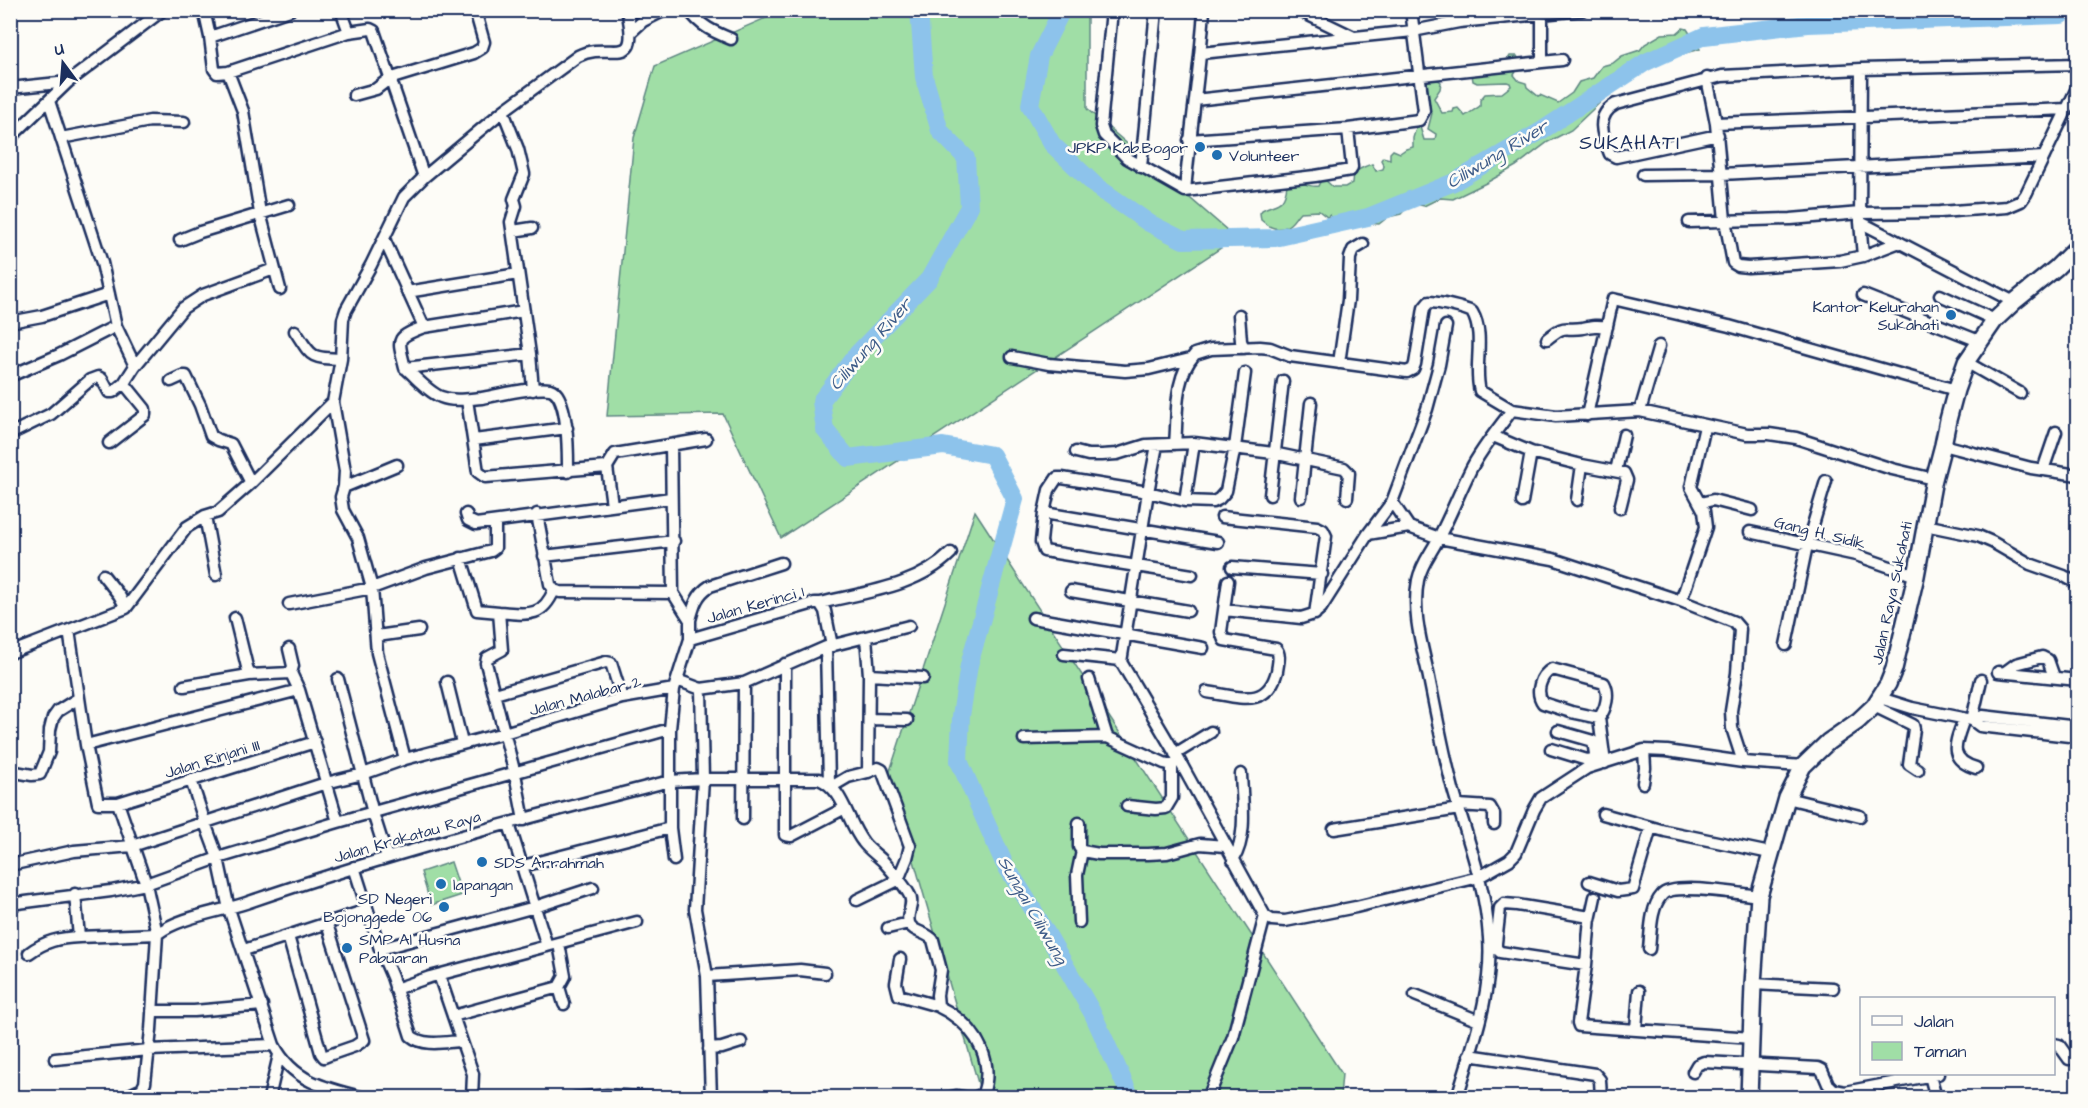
<svg xmlns="http://www.w3.org/2000/svg" width="2088" height="1108" viewBox="0 0 2088 1108" font-family="'Architects Daughter',sans-serif">
	<style>
		.green { fill: #a0dea6; stroke: #5e8682; stroke-width: 1.5 }
		.lines { fill: none; stroke-linecap: round; stroke-linejoin: round }
		.river { stroke: #8dc3eb; stroke-width: 18 }
		.minor-casing { stroke: #1b2f5e; stroke-width: 15 }
		.secondary-casing { stroke: #1b2f5e; stroke-width: 20 }
		.minor { stroke: #fdfcf7; stroke-width: 10 }
		.secondary { stroke: #fdfcf7; stroke-width: 15 }
		.poi-dot { fill: #1f6fb2; stroke: #fdfcf7; stroke-width: 2 }
		.labels { text-anchor: middle; stroke-width: 5; stroke-linejoin: round; paint-order: stroke }
		.poi-label { font-size: 16px; fill: #1b2f5e; stroke: #fdfcf7; text-anchor: start }
		.street-label { font-size: 16px; fill: #1b2f5e; stroke: #fdfcf7 }
		.water-label { font-size: 18px; font-style: italic; fill: #3d5b88; stroke: #fdfcf7 }
		.quarter-label { font-size: 20px; letter-spacing: 1.5px; fill: #1b2f5e; stroke: #fdfcf7 }
	</style>
	<rect width="100%" height="100%" fill="#fdfcf7"/>
	<filter id="ink" filterUnits="userSpaceOnUse"><feTurbulence type="fractalNoise" baseFrequency=".0167" numOctaves="2"/><feDisplacementMap in="SourceGraphic" scale="12" xChannelSelector="R" yChannelSelector="G"/><feConvolveMatrix kernelMatrix="1 2 1 2 8 2 1 2 1" color-interpolation-filters="sRGB"/></filter>
	<g filter="url(#ink)">
		<!-- green -->
		<path class="green" d="M 782,11 L 1087,11 L 1087,109 L 1236,238 L 781,538 L 723,414 L 607,416 L 634,138 L 655,66 Z
			M 1683,28 L 1687,29 L 1700,49 L 1670,57 L 1646,69 L 1609,94 L 1571,130 L 1548,142 L 1516,166 L 1486,183 L 1453,199 L 1440,198 L 1424,206 L 1411,203 L 1401,214 L 1388,217 L 1379,224 L 1365,223 L 1344,229 L 1335,227 L 1330,215 L 1327,217 L 1319,211 L 1300,212 C 1296,216 1294,221 1290,224 C 1279,233 1269,227 1261,220 L 1260,213 L 1262,210 C 1278,202 1284,206 1287,185 L 1293,181 C 1301,181 1310,188 1318,186 L 1321,180 L 1324,179 L 1333,187 L 1345,187 L 1352,183 L 1353,173 C 1358,170 1365,166 1372,164 L 1376,171 L 1383,169 L 1384,166 L 1381,160 L 1383,157 L 1390,159 L 1390,153 L 1393,150 L 1400,153 L 1406,149 L 1413,147 L 1413,138 L 1416,128 L 1420,127 L 1424,140 L 1435,140 L 1436,134 L 1428,129 L 1432,113 L 1426,112 L 1428,96 L 1423,92 L 1424,82 L 1427,80 L 1438,80 L 1441,82 L 1440,89 L 1434,98 L 1442,113 L 1453,112 L 1454,109 L 1458,108 L 1465,116 L 1480,106 L 1480,100 L 1485,94 L 1502,93 L 1511,86 L 1510,83 L 1507,82 L 1477,83 L 1473,81 L 1472,74 L 1504,66 L 1510,56 L 1517,56 L 1521,63 L 1514,75 L 1519,81 L 1526,83 L 1527,87 L 1538,96 L 1540,95 L 1558,103 L 1572,93 L 1579,82 L 1593,78 L 1602,66 L 1613,63 L 1622,56 L 1640,50 L 1645,44 L 1662,34 L 1677,33 Z
			M 975,511 L 1342,1074 L 1340,1097 L 982,1097 L 889,774 Z
			M 451,862 L 462,895 L 431,905 L 421,872 Z"/>
		<g class="lines">
			<!-- river -->
			<path class="river" d="M 919,10 L 924,77 L 940,131 L 966,158 L 969,207 L 929,279 L 856,355 L 821,401 L 825,430 L 848,458 L 943,446 L 992,455 L 1015,499 L 969,665 L 961,716 L 959,761 L 1004,863 L 1031,906 L 1093,1014 L 1131,1098
				M 1062,10 L 1039,56 L 1030,105 L 1052,144 L 1097,187 L 1149,223 L 1183,240 L 1275,238 L 1368,217 L 1454,182 L 1541,131 L 1646,62 L 1704,36 L 1808,24 L 2061,15 L 2067,10"/>
			<!-- minor casing -->
			<g class="minor-casing">
				<path id="minor" d="M 204,10 L 210,37 L 214,69 L 217,73 L 228,72 L 349,32 L 370,29 L 374,31 L 424,177
					M 341,10 L 349,32
					M 689,10 C 700,26 714,32 731,39
					M 1112,10 L 1101,126 L 1104,135 L 1127,158 L 1185,191 L 1315,176 L 1351,170 L 1352,167 L 1348,129
					M 1298,10 L 1354,37
					M 631,32 L 643,21 L 665,10
					M 210,37 L 290,10
					M 1201,53 L 1413,31 L 1459,22 L 1582,10
					M 1542,62 L 1562,60
					M 1861,69 L 1860,222 L 2014,302
					M 228,72 L 243,111 L 260,213 L 280,289
					M 1707,78 L 1716,123 L 1725,220 L 1733,263 L 1738,266 L 1748,267 L 1840,261 L 1863,256 L 1897,243
					M 10,88 L 68,82
					M 354,95 L 376,89 L 389,79 L 474,53 L 482,48 L 484,42 L 475,10
					M 1195,100 L 1542,62 L 1542,10
					M 503,111 L 518,149 L 524,174 L 514,199 L 516,206 L 511,222 L 530,354 L 533,390
					M 1716,123 L 2067,109
					M 1718,135 L 1616,157 L 1610,154 C 1602,135 1595,115 1616,104 L 1722,76 L 1861,69 L 2078,64
					M 10,138 L 68,82 L 163,10
					M 61,138 L 150,121 L 184,122
					M 1189,140 L 1348,129 L 1419,120 L 1424,111 L 1411,10
					M 1141,167 L 1156,10
					M 1643,175 L 1722,174 L 2044,157
					M 1185,191 C 1190,131 1200,71 1204,10
					M 1689,222 L 1791,219 L 1860,213 L 1940,212 L 2007,207 L 2021,201 L 2026,194 L 2078,86
					M 1860,222 L 1863,256
					M 513,231 L 532,228
					M 384,239 L 424,327 C 394,338 398,339 405,368 L 530,354
					M 180,240 L 200,232 L 289,205
					M 407,292 L 518,274
					M 1863,295 L 1979,341
					M 1940,295 L 1995,320
					M 1239,315 L 1241,341 L 1244,348
					M 10,322 L 42,316 L 109,294
					M 424,327 L 524,311
					M 295,331 C 312,357 309,358 341,359
					M 1547,339 C 1567,323 1562,331 1583,328 C 1592,326 1597,325 1607,327
					M 1012,357 L 1049,364 L 1125,371 L 1149,369 L 1190,359
					M 1966,362 L 2020,393
					M 1339,363 L 1348,300 L 1350,258 L 1353,250 L 1363,244
					M 135,366 L 183,308 L 203,295 L 274,269
					M 405,368 C 416,377 428,392 441,397 C 454,402 468,399 482,398 C 498,395 535,386 550,389 C 569,394 568,456 568,472
					M 10,376 L 59,355 L 116,326
					M 171,381 L 182,376 L 186,376 L 200,405 L 211,436 L 218,440 L 231,444 L 251,483
					M 467,400 L 478,472 L 485,477 L 607,467
					M 333,402 L 345,471 L 344,487 L 341,497 L 343,510 L 358,538 L 372,588 L 377,653 L 405,759
					M 1640,411 L 1659,346
					M 1587,415 L 1613,299 L 1729,326 L 1956,390
					M 10,434 L 51,414 L 90,380 L 98,377 L 102,379 L 109,392 L 113,392 L 124,383 L 135,366 L 116,326 L 102,263 L 49,101
					M 1493,436 L 1531,452 L 1582,465 L 1624,473 L 1627,480 L 1620,508
					M 474,440 L 567,428
					M 109,443 L 145,415 L 145,409 L 124,383
					M 1175,444 C 1178,413 1173,379 1195,354 L 1211,349 L 1260,347 L 1270,348 L 1290,356 L 1407,372 L 1413,369 L 1415,364 L 1424,308 L 1429,302 C 1438,302 1465,308 1472,312 C 1486,336 1473,366 1480,391 L 1512,410 L 1556,416 L 1640,411 L 1747,434 L 1769,434 L 1796,438 L 1892,469 L 1934,479
					M 671,445 L 673,593 L 690,620 L 690,639 L 674,689 L 670,729 L 670,828 L 674,860
					M 1157,445 L 1148,492 L 1121,662 L 1179,760 L 1265,916 L 1272,920 L 1285,921 L 1356,907 L 1479,877 L 1509,860 L 1516,853 L 1534,810 L 1541,798 L 1587,768 L 1644,750 L 1667,751 L 1743,762 L 1803,766
					M 1943,445 L 2031,468 L 2078,475
					M 1076,452 L 1088,455 L 1102,455 L 1117,454 L 1146,445 L 1194,443 L 1273,453 L 1344,468 L 1349,473 L 1347,498
					M 2043,470 L 2056,432
					M 1616,471 L 1624,435
					M 344,487 L 397,465
					M 1270,495 L 1283,381
					M 1301,497 L 1311,403
					M 1577,500 L 1582,465
					M 1185,501 L 1194,443
					M 1392,502 L 1409,527
					M 1522,502 L 1531,452
					M 1700,503 L 1713,500 L 1752,510
					M 612,505 L 607,467 L 615,454 L 706,439
					M 1044,513 L 1218,542
					M 466,514 L 468,520 L 476,524 L 671,498
					M 537,514 L 550,584 L 554,590 L 560,592 L 673,593
					M 205,516 L 216,575
					M 1222,517 L 1317,527 L 1323,530 L 1326,536 L 1315,614
					M 1925,525 L 1978,536 L 1992,542 L 2030,564 L 2064,576 L 2078,584
					M 1750,532 L 1856,555 L 1916,576
					M 1368,534 L 1409,527 L 1439,538 L 1553,559 L 1681,601 L 1734,622 L 1740,629 L 1737,673 L 1731,711 L 1732,728 L 1743,762
					M 544,556 L 674,541
					M 461,558 L 477,610 L 499,612 L 502,650 L 487,658 L 486,663 L 515,774 L 524,820
					M 1232,567 L 1322,574
					M 103,575 L 119,595 L 126,608
					M 1192,575 L 1044,551 L 1041,542 L 1044,513 L 1049,490 L 1057,478 L 1062,478 L 1148,492 L 1185,501 L 1213,502 L 1219,499 L 1226,491 L 1235,447 L 1245,373
					M 1071,591 L 1188,611
					M 1681,601 L 1706,527 L 1704,511 L 1691,487 L 1705,426
					M 820,603 C 865,592 917,587 951,553
					M 289,604 L 372,588 L 426,568 L 491,551 L 495,548 L 495,522
					M 1224,610 L 1301,618 L 1314,614 L 1321,608 L 1368,534 L 1392,502 L 1427,409 L 1439,365 L 1446,326
					M 499,612 C 526,614 542,619 554,590
					M 235,618 L 249,675
					M 1033,618 L 1203,648
					M 690,620 C 694,605 697,594 710,586 L 781,563
					M 69,630 L 86,745 L 98,803 L 118,803 L 315,742
					M 377,636 L 419,630
					M 690,639 L 814,603 L 820,603 L 825,611 L 832,646
					M 1786,645 L 1807,545 L 1826,481
					M 826,647 L 829,783
					M 289,649 L 293,666 L 291,673 L 299,690 L 338,822
					M 10,653 L 126,608 L 187,527 L 205,516 L 218,512 L 251,483 L 333,402 L 341,359 L 343,319 L 346,310 L 371,265 L 404,197 L 424,177 L 503,111 L 578,56 C 611,39 641,74 627,10
					M 1064,654 L 1121,660
					M 785,664 L 785,835 L 791,836 L 845,808
					M 1998,672 L 2078,680
					M 2005,672 L 2016,664 L 2042,657 L 2048,660 L 2054,677
					M 869,675 L 923,678
					M 338,679 L 373,813 L 387,857
					M 1089,679 L 1107,737
					M 677,680 L 701,689 L 744,683 L 826,647 L 909,626
					M 447,682 L 462,743
					M 184,686 L 249,675 L 291,673
					M 701,689 L 703,779 L 695,909 L 707,976 L 711,1098
					M 1207,692 C 1237,696 1267,710 1277,671 C 1278,663 1281,655 1276,649 L 1224,640 L 1221,632 L 1228,581
					M 495,694 L 606,662 L 611,663 L 622,698
					M 1880,698 L 1912,708 L 1972,720 L 1980,726 L 2078,737
					M 1874,706 L 1913,725 L 1914,729 L 1909,764 L 1918,770
					M 1599,718 C 1606,709 1610,694 1604,683 L 1552,669 C 1540,676 1535,692 1543,703 L 1571,712 L 1599,718 L 1605,763
					M 869,719 L 907,720
					M 1964,719 C 1956,742 1946,759 1976,768
					M 1972,720 L 1983,716 L 2078,727
					M 1972,720 L 1981,680
					M 1024,739 L 1107,737 L 1164,763 L 1172,765 L 1179,760
					M 86,745 L 299,690
					M 1551,749 L 1587,760 L 1594,759 L 1595,754 L 1593,741 L 1558,731
					M 1175,754 L 1211,732
					M 10,771 L 32,775 L 40,774 L 49,752 L 50,730 L 53,718 L 58,711 L 79,698
					M 191,780 L 205,823 L 218,858 L 229,909 L 274,1045 C 293,1082 327,1089 365,1098
					M 1643,783 L 1645,768 L 1644,750
					M 831,787 L 848,777 L 868,772
					M 1787,798 L 1860,816
					M 118,803 L 146,884 L 157,934 L 151,1030 L 145,1083 L 142,1089 L 123,1098
					M 1458,805 L 1490,807 L 1494,814 L 1494,824
					M 1127,806 L 1156,809 L 1166,808 L 1172,798 L 1172,765
					M 1603,814 L 1665,831 L 1770,853
					M 743,819 L 744,683
					M 1079,823 L 1079,847 L 1082,851 L 1099,854 L 1148,854 L 1167,853 L 1200,844 L 1225,846
					M 509,824 L 547,946
					M 1334,829 L 1459,809
					M 1233,860 C 1248,836 1242,801 1241,774
					M 10,865 L 74,851 L 132,846 L 326,783 L 363,774 L 405,759 L 504,733 L 622,698 L 674,689
					M 523,866 L 670,828
					M 354,867 L 380,949 L 392,977 L 411,1036 C 424,1047 445,1042 461,1041
					M 1589,882 L 1618,891 L 1633,889 L 1651,827
					M 75,894 L 79,937 L 157,934
					M 857,900 L 898,880 L 907,858 L 910,846 L 882,770 L 878,768 L 868,772 L 869,675 L 866,637
					M 10,904 L 111,891 L 146,884 L 218,858 L 338,822 L 670,729
					M 1590,920 L 1595,897
					M 1079,922 L 1077,875 L 1082,851
					M 888,928 L 909,923
					M 157,934 C 179,917 219,912 246,903 C 385,855 528,817 670,781 L 703,779 L 819,779 C 844,789 847,822 863,842 C 868,849 877,855 883,861 C 892,871 903,883 909,894 C 916,905 904,915 910,925 C 915,933 927,932 933,940 L 941,970 L 937,995 L 938,1006 C 942,1009 946,1010 950,1013 C 978,1031 994,1062 983,1094 L 974,1098
					M 288,936 L 321,1053 L 324,1057 L 329,1055 L 355,1046 L 364,1040 L 327,924
					M 380,949 L 535,907 L 593,888
					M 1649,949 C 1651,932 1650,908 1662,895 C 1673,882 1741,894 1759,896
					M 244,950 L 367,910
					M 29,953 C 45,941 59,938 79,937
					M 900,959 L 896,983 L 899,995 L 938,1006
					M 1586,965 L 1500,952 L 1496,948 L 1496,943 L 1500,908 L 1504,904 L 1517,905 L 1590,917 L 1586,965 L 1578,1023 L 1579,1026 L 1752,1038
					M 439,975 L 453,1016 L 559,987 L 565,976 L 559,944
					M 707,976 L 800,970 L 825,973
					M 1753,984 L 1833,988
					M 559,987 L 564,1004
					M 395,989 L 430,977 L 637,922
					M 1415,995 L 1479,1021
					M 152,1011 L 194,1011 L 262,1005
					M 453,1016 L 473,1074 L 472,1098
					M 1636,1029 L 1639,991
					M 2054,1044 L 2059,1045 L 2069,1059 L 2078,1058
					M 709,1049 L 722,1048 L 741,1042
					M 1469,1055 L 1595,1074 L 1600,1080 L 1601,1098
					M 55,1059 L 149,1050 L 274,1045
					M 1693,1072 L 1697,1065 L 1704,1062 L 1818,1068 L 1822,1070 L 1828,1084 L 1834,1090 L 1845,1092 L 1938,1074
					M 1930,1076 L 1936,1098
					M 269,1098 L 279,1055
					M 575,1098 L 607,1095 L 656,1098
					M 947,1098 L 956,1096 L 968,1098
					M 1208,1098 L 1233,1037 L 1265,916
					M 1457,1098 C 1472,1046 1493,993 1489,938 C 1486,887 1467,838 1453,789 C 1443,751 1436,712 1428,673 C 1421,642 1412,612 1418,580 C 1422,562 1433,551 1440,535 C 1451,514 1460,491 1471,469 C 1482,448 1498,429 1512,410"/>
			</g>
			<!-- secondary casing -->
			<g class="secondary-casing">
				<path id="secondary" d="M 1749,1098 L 1753,984 L 1759,896 L 1787,798 L 1803,766 L 1828,742 L 1858,721 L 1874,706 L 1888,684 L 1894,669 L 1916,576 L 1934,479 L 1943,445 L 1948,420 L 1956,390 L 1966,362 L 1995,320 L 2014,302 L 2056,268 L 2078,246"/>
			</g>
			<!-- minor -->
			<use href="#minor" class="minor"/>
			<!-- secondary -->
			<use href="#secondary" class="secondary"/>
		</g>
	</g>
	<!-- markers -->
	<g class="poi-dot">
		<circle cx="1200" cy="147" r="6"/>
		<circle cx="1217" cy="155" r="6"/>
		<circle cx="1951" cy="315" r="6"/>
		<circle cx="482" cy="862" r="6"/>
		<circle cx="441" cy="884" r="6"/>
		<circle cx="444" cy="907" r="6"/>
		<circle cx="347" cy="948" r="6"/>
	</g>
	<g class="labels">
		<!-- poi labels -->
		<g class="poi-label">
			<text x="1188" y="153" text-anchor="end">JPKP Kab.Bogor</text>
			<text x="1229" y="161">Volunteer</text>
			<text x="1939" y="312" text-anchor="end">Kantor Kelurahan<tspan x="1939" dy="18">Sukahati</tspan></text>
			<text x="494" y="868">SDS Arrahmah</text>
			<text x="453" y="890">lapangan</text>
			<text x="432" y="904" text-anchor="end">SD Negeri<tspan x="432" dy="18">Bojonggede 06</tspan></text>
			<text x="359" y="945">SMP Al Husna<tspan x="359" dy="18">Pabuaran</tspan></text>
		</g>
		<!-- street labels -->
		<g class="street-label">
			<text transform="translate(1820 532) rotate(14)" y="6">Gang H. Sidik</text>
			<text transform="translate(1891 593) rotate(-78)" y="6">Jalan Raya Sukahati</text>
			<text transform="translate(755 604) rotate(-16)" y="6">Jalan Kerinci 1</text>
			<text transform="translate(585 695) rotate(-15)" y="6">Jalan Malabar 2</text>
			<text transform="translate(212 758) rotate(-17)" y="6">Jalan Rinjani III</text>
			<text transform="translate(407 836) rotate(-16)" y="6">Jalan Krakatau Raya</text>
		</g>
		<!-- water labels -->
		<g class="water-label">
			<text transform="translate(1497 154) rotate(-31)" y="6">Ciliwung River</text>
			<text transform="translate(870 344) rotate(-49)" y="6">Ciliwung River</text>
			<text transform="translate(1033 910) rotate(60)" y="6">Sungai Ciliwung</text>
		</g>
		<!-- quarter labels -->
		<g class="quarter-label">
			<text x="1630" y="149">SUKAHATI</text>
		</g>
	</g>
	<!-- margin -->
	<rect width="2088" height="1108" fill="none" stroke="#fdfcf7" stroke-width="36"/>
	<rect x="18" y="18" width="2052" height="1072" fill="none" stroke="#1b2f5e" stroke-width="2" filter="url(#ink)"/>
	<!-- legend -->
	<rect x="1860" y="997" width="195" height="78" fill="#fdfcf7" stroke="#a3aaba" stroke-width="1.5"/>
	<rect x="1872" y="1016" width="30" height="9" fill="#fdfcf7" stroke="#a3aaba" stroke-width="1.5"/>
	<text x="1914" y="1027" font-size="18" fill="#1b2f5e">Jalan</text>
	<rect x="1872" y="1042" width="30" height="18" fill="#a0dea6" stroke="#a3aaba" stroke-width="1.5"/>
	<text x="1914" y="1057" font-size="18" fill="#1b2f5e">Taman</text>
	<!-- north arrow -->
	<g transform="translate(63 63) rotate(344)" stroke="#fdfcf7" stroke-width="4.5" paint-order="stroke">
	<path d="M0-4.5L10 22L0 15L-10 22Z" fill="#1b2f5e"/>
	<text y="-9" font-size="16" font-weight="bold" text-anchor="middle" fill="#1b2f5e">U</text>
	</g>
</svg>
